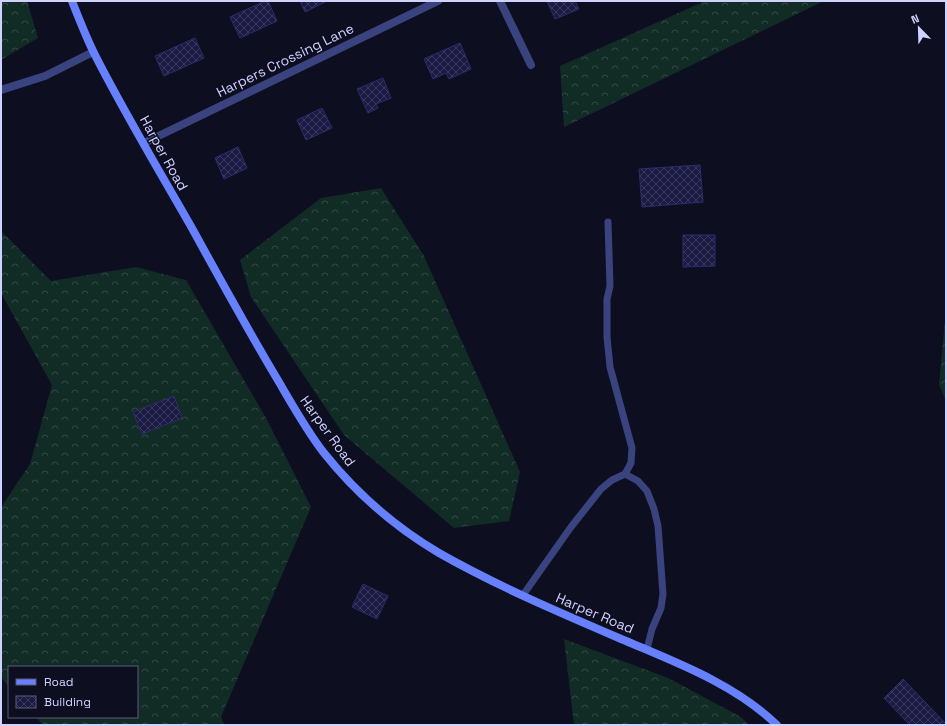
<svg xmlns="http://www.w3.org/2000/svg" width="947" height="726" viewBox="0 0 947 726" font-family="'Space Grotesk',sans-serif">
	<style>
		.forest { fill: url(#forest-crowns) }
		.building { fill: url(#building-cross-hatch); stroke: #2d2c6d }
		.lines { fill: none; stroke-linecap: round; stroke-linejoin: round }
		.lane { stroke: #39447f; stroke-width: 7 }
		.street { stroke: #39447f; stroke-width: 8 }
		.secondary { stroke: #6780fd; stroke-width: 8 }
		.labels { text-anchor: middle; stroke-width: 3; stroke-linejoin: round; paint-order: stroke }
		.street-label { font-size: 14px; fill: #ced2fe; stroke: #0e0e21 }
	</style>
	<defs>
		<pattern id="forest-crowns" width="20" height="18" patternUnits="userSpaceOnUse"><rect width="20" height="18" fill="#112b25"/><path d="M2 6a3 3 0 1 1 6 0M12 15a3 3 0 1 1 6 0" fill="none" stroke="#324946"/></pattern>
		<pattern id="building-cross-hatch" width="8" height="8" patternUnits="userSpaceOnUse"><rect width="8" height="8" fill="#1a1a42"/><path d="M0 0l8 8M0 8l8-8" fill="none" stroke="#3a3a5e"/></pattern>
	</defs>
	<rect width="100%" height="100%" fill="#0e0e21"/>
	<!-- forest -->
	<path class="forest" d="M 1,1 L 27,1 L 38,38 L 1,60 Z
		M 705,1 L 824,1 L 564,127 L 560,66 Z
		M 381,188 L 424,256 L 520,472 L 509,521 L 454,528 L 344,435 L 251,297 L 240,260 L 321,198 Z
		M 1,231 L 51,281 L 136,267 L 186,280 L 266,418 L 311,507 L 221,717 L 224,725 L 43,725 L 36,717 L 137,717 L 137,667 L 9,667 L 9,687 L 1,677 L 1,507 L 30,464 L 52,385 L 1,293 Z
		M 946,310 L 946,402 L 939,384 Z
		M 564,639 L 668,678 L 741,717 L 749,725 L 574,725 Z"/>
	<!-- building -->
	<path class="building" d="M 265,1 L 268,1 L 277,21 L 240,38 L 230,17 Z
		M 300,1 L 327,1 L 305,12 Z
		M 547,1 L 575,1 L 579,9 L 555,19 Z
		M 195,38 L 204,58 L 164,76 L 155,56 Z
		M 460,43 L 471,69 L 449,79 L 446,73 L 433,79 L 424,59 Z
		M 383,78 L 391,98 L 376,104 L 378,108 L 368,113 L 357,89 Z
		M 322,108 L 332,128 L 306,140 L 297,120 Z
		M 238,147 L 247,168 L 224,179 L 215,158 Z
		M 700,165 L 703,202 L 642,207 L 639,169 Z
		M 683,235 L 715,235 L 715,266 L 683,267 Z
		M 174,396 L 182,418 L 142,434 L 133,412 Z
		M 363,584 L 388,596 L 377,619 L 352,607 Z
		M 903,679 L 946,724 L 946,725 L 910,725 L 884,698 Z"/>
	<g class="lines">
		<!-- lane -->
		<path class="lane" d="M 625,474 L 638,481 L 647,491 L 654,509 L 658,526 L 663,594 L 661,608 L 652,629 L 647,649
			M 523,595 L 571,527 L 601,489 L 612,480 L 625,474 L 631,463 L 632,448 L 610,367 L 607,337 L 607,299 L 610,286 L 608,222"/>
		<!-- street -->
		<path class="street" d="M 500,1 L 531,65
			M 1,90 L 45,76 L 93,52
			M 144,143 L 438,1"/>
		<!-- secondary -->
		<path class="secondary" d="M 72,1 C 79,19 86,37 95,55 C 125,114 160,172 193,230 C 221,281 249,332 279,382 C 293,406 307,431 324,453 C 356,493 395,527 439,553 C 499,587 563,614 626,641 C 678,663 736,685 777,725"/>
	</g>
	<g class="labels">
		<!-- street labels -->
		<g class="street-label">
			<text transform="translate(285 60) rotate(-26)" y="5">Harpers Crossing Lane</text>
			<text transform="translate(164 153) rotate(61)" y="5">Harper Road</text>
			<text transform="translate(328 431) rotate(54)" y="5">Harper Road</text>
			<text transform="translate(595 613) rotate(23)" y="5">Harper Road</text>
		</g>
	</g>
	<!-- border -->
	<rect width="947" height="726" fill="none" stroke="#ced2fe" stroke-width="4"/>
	<!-- legend -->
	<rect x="8" y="666" width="130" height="52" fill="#0e0e21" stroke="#5b5c79"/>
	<rect x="16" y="679" width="20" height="6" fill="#6780fd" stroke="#5b5c79"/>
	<text x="44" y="686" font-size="12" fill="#ced2fe">Road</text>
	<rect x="16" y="696" width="20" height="12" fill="url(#building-cross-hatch)" stroke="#5b5c79"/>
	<text x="44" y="706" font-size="12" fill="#ced2fe">Building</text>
	<!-- north arrow -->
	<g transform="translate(919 28) rotate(337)" stroke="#0e0e21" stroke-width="3" paint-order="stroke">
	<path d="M0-3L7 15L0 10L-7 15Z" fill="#ced2fe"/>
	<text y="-6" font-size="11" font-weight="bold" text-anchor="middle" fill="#ced2fe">N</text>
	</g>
</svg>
